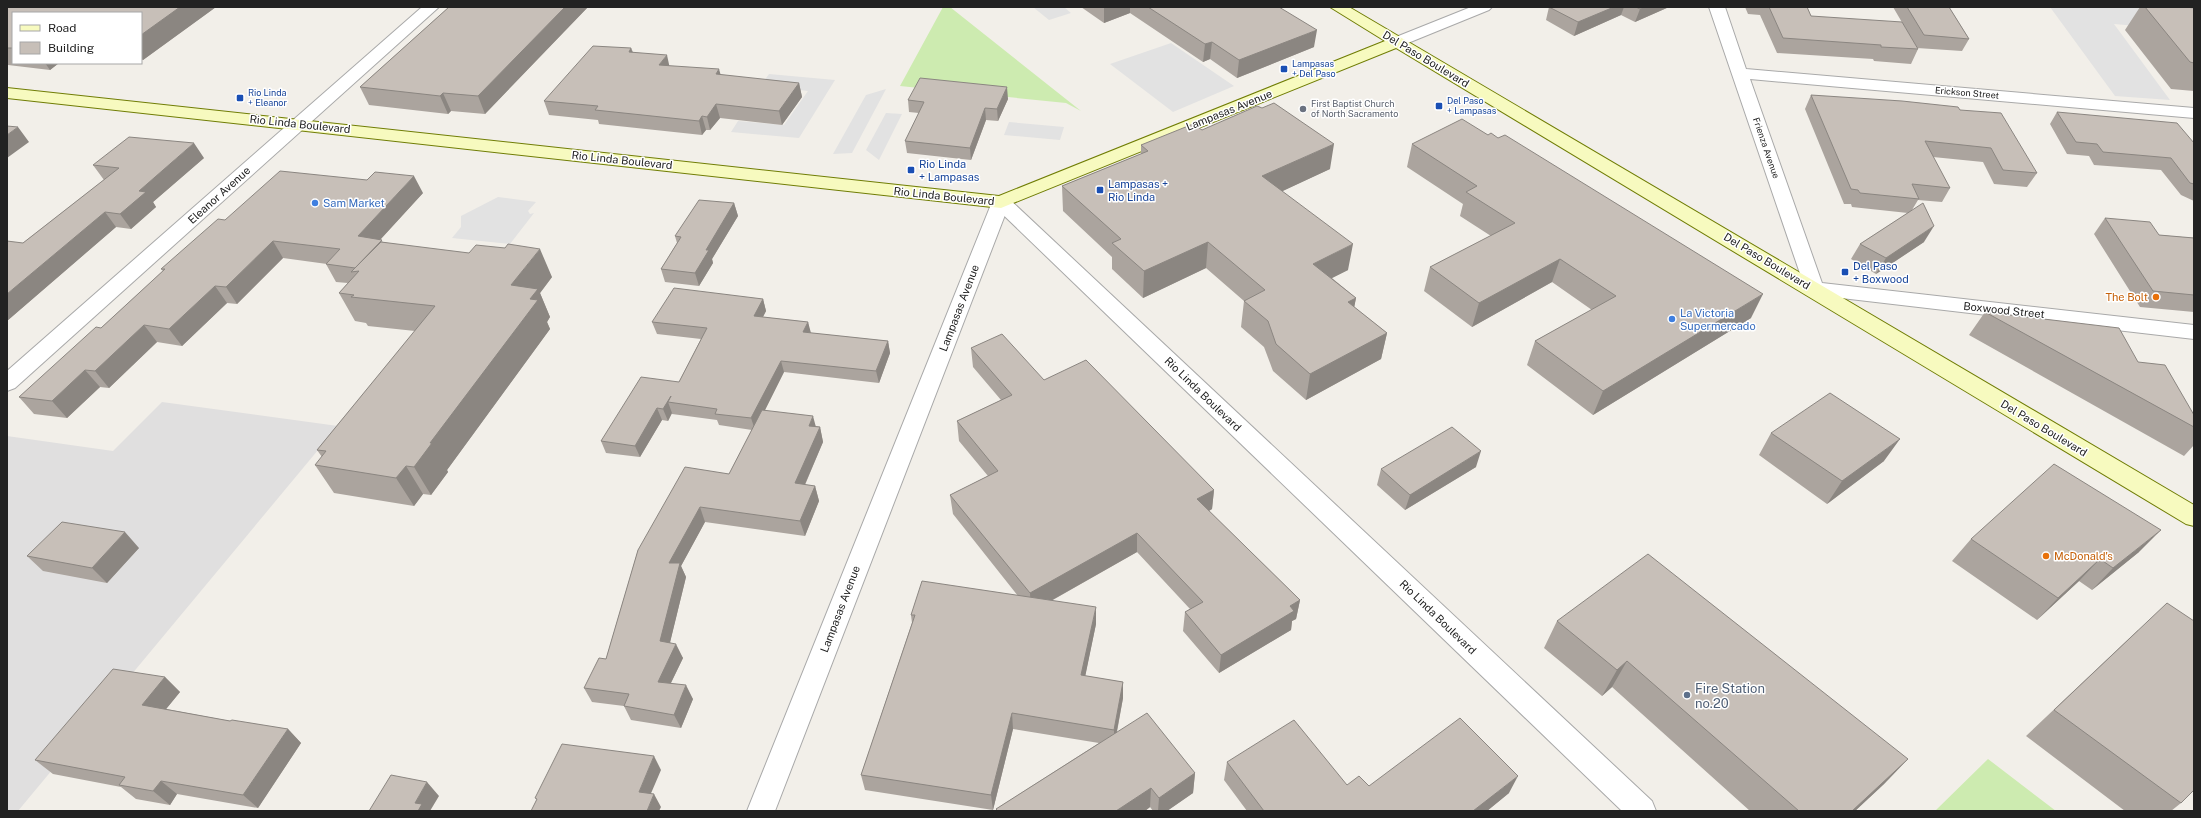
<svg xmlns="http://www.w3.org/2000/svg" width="2201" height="818" viewBox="0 0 2201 818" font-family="'Public Sans',sans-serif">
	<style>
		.residential { fill: #e0dfdf }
		.grass { fill: #cdebb0 }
		.parking { fill: #e2e2e2 }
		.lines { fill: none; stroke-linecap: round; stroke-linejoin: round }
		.minor-casing { stroke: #a9a9a9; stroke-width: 2 }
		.tertiary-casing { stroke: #a9a9a9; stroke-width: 2 }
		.secondary-casing { stroke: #707d05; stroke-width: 2 }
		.minor { fill: #fff; fill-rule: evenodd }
		.tertiary { fill: #fff; fill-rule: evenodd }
		.secondary { fill: #f7fabf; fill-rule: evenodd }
		.wall { fill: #aba49e }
		.shaded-wall { fill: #8b8681 }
		.building { fill: #c7bfb8; stroke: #8b8681 }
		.transit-dot { fill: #1a4fb4; stroke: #fff; stroke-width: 1.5 }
		.worship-dot { fill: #6b7280; stroke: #fff; stroke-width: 1.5 }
		.shop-dot { fill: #3f7fe0; stroke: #fff; stroke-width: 1.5 }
		.food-dot { fill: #e8710a; stroke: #fff; stroke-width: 1.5 }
		.service-dot { fill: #5c6f8a; stroke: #fff; stroke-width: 1.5 }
		.labels { text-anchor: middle; stroke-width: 3; stroke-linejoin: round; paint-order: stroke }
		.far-transit-label { font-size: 9px; fill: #164399; stroke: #fff; text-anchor: start }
		.far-street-label { font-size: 9px; fill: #222; stroke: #fff }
		.far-worship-label { font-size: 9px; fill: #5b616d; stroke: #fff; text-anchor: start }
		.street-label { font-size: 11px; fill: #222; stroke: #fff }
		.transit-label { font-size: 11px; fill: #164399; stroke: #fff; text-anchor: start }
		.shop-label { font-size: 11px; fill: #366cbe; stroke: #fff; text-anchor: start }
		.food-label { font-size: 11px; fill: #c56008; stroke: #fff; text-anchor: end }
		.near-service-label { font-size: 13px; fill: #4e5e75; stroke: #fff; text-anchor: start }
	</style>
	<rect width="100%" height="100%" fill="#f2efe9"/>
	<!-- residential -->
	<path class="residential" d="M 162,402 L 338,426 L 18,811 L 7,811 L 7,436 L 113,451 Z"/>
	<!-- grass -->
	<path class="grass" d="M 943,7 L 950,7 L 1081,111 L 1066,103 L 900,86 Z
		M 1988,759 L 2056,811 L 1935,811 Z"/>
	<!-- parking -->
	<path class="parking" d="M 1033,7 L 1064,7 L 1071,13 L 1049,20 Z
		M 2050,7 L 2194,7 L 2194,31 L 2114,24 L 2170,100 L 2115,96 Z
		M 1171,43 L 1234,86 L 1173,112 L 1110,64 Z
		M 769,74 L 835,80 L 799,138 L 731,132 L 738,121 L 784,125 L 808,91 L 761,85 Z
		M 886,89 L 852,153 L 833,154 L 866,95 Z
		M 886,113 L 902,114 L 879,160 L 866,150 Z
		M 1009,122 L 1064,127 L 1060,140 L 1004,135 Z
		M 498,197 L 536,202 L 528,211 L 530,214 L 534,213 L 510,244 L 452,238 L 461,227 L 461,216 Z"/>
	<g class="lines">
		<!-- minor casing -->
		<g class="minor-casing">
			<path id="minor" d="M 422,7 L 439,7 L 15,388 L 7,391 L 7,371 Z
				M 1709,7 L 1725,7 L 1746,69 L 2194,108 L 2194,118 L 1750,79 L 1822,283 L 2194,325 L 2194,339 L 1807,294 Z
				M 1001,196 L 1008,198 L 1010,202 L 775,811 L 747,811 L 992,202 L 994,198 Z"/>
		</g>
		<!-- tertiary casing -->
		<g class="tertiary-casing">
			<path id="tertiary" d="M 1471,7 L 1492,7 L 1489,10 L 1403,45 L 1391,45 L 1389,42 L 1391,39 Z
				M 1001,196 L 1008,198 L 1652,801 L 1656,811 L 1622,811 L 994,206 L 992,202 L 994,198 Z"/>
		</g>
		<!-- secondary casing -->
		<g class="secondary-casing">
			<path id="secondary" d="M 1330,7 L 1349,7 L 2194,505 L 2194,526 L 2186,524 L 1396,48 L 1001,208 L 7,98 L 7,88 L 999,196 L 1385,41 Z"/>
		</g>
		<!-- minor -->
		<use href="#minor" class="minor"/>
		<!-- tertiary -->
		<use href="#tertiary" class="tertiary"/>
		<!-- secondary -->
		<use href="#secondary" class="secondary"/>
	</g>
	<!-- wall -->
	<path class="wall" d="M 7,7 L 216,7 L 143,60 L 141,60 L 141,13 L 13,13 L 13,63 L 59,63 L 50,70 L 8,65 L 7,63 Z
		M 449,7 L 588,7 L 485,114 L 451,111 L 448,114 L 369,105 L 360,87 Z
		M 1081,7 L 1279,7 L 1314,47 L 1237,78 L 1210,59 L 1203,62 L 1130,13 L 1104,23 Z
		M 1549,7 L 1669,7 L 1635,22 L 1621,15 L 1574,36 L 1546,20 Z
		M 1745,7 L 1807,7 L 1811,16 L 1918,49 L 1911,64 L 1874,61 L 1873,59 L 1777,53 L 1760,15 L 1748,14 Z
		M 1893,7 L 1949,7 L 1969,39 L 1962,51 L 1917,48 Z
		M 2140,7 L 2185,7 L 2194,8 L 2194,91 L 2171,89 L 2125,30 Z
		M 631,48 L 633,52 L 669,66 L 721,75 L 799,83 L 802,97 L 782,125 L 720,118 L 710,130 L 706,130 L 702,135 L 599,124 L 598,120 L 549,115 L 544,101 Z
		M 1811,95 L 1960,110 L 2037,173 L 2027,187 L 1994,184 L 1983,162 L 1933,157 L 1950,188 L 1942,202 L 1918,200 L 1912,210 L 1924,242 L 1876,274 L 1851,259 L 1860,244 L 1908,213 L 1852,207 L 1851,204 L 1844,204 L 1805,109 Z
		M 1008,99 L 998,121 L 986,120 L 971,160 L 907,153 L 905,141 L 919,113 L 909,112 L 908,100 Z
		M 2057,112 L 2194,143 L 2194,201 L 2181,195 L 2161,170 L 2094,165 L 2089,156 L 2067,154 L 2050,124 Z
		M 1202,130 L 1330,169 L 1282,191 L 1348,270 L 1332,278 L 1356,298 L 1354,307 L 1387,333 L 1381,359 L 1306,400 L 1273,371 L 1264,347 L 1241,327 L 1244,301 L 1206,268 L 1143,298 L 1112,269 L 1112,257 L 1063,211 L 1062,186 L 1141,154 L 1141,145 Z
		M 1412,144 L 1751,318 L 1593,415 L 1527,365 L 1535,341 L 1592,310 L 1552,282 L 1472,327 L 1424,291 L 1430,267 L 1491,236 L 1460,216 L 1463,204 L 1407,167 Z
		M 204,158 L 153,202 L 156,207 L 131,229 L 116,227 L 7,321 L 23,243 L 104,180 L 93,165 Z
		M 423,193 L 380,240 L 383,242 L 552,277 L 540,293 L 550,317 L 547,322 L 550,329 L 447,470 L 448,472 L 431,495 L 423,494 L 414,506 L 334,493 L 315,465 L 322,457 L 317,450 L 415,331 L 368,326 L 366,323 L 355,321 L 339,293 L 348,283 L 336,282 L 326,264 L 327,264 L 283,258 L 237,304 L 227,303 L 182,346 L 157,342 L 109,388 L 100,387 L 67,418 L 34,414 L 19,397 L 101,328 L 163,271 L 161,269 L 225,220 Z
		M 734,203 L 738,216 L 712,259 L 713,263 L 699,286 L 665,282 L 661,269 L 677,243 L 675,236 Z
		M 2105,218 L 2159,235 L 2194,238 L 2194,312 L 2140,307 L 2094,234 Z
		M 763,299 L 766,311 L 763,317 L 808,322 L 810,333 L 888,341 L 890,353 L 879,383 L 784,372 L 765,410 L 816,426 L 820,427 L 823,442 L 805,485 L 815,486 L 819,501 L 805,536 L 705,522 L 681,566 L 686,577 L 670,642 L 683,658 L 671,683 L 693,699 L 681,728 L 631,720 L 624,706 L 592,702 L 584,688 L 606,659 L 638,550 L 729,474 L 752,430 L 719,425 L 717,420 L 672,414 L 672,413 L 668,421 L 662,420 L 640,457 L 606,453 L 601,441 L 679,382 L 701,339 L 657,334 L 652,322 Z
		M 1985,312 L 2138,362 L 2194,415 L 2194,445 L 2184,456 L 1969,335 Z
		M 971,348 L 1044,380 L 1214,490 L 1212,509 L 1209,511 L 1300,600 L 1296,619 L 1292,621 L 1291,630 L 1219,673 L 1183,631 L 1185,612 L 1190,609 L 1137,552 L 1051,601 L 1096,624 L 1085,676 L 1123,682 L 1123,698 L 1117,732 L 1195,773 L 1193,793 L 1167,811 L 1153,811 L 1150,807 L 1145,811 L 997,811 L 996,809 L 1099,743 L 1013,729 L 993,810 L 865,790 L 861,775 L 912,623 L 911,615 L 1018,596 L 953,514 L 950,495 L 988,476 L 959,441 L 957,421 L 1001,400 L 973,367 Z
		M 1771,433 L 1884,461 L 1827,504 L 1759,455 Z
		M 1476,467 L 1405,510 L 1377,485 L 1381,469 Z
		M 1971,539 L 2139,552 L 2092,590 L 2079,581 L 2037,620 L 1952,561 Z
		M 139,548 L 107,583 L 43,571 L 27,556 Z
		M 1557,621 L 1908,759 L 1884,784 L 1855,811 L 1750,811 L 1612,687 L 1602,696 L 1544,648 Z
		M 2138,630 L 2181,803 L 2171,811 L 2125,811 L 2026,736 Z
		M 165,677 L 180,692 L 166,709 L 230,721 L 288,729 L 301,743 L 258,808 L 177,794 L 170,805 L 136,799 L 121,787 L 53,774 L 35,760 Z
		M 1227,762 L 1347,785 L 1509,793 L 1487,811 L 1247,811 L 1224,780 Z"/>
	<!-- shaded-wall -->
	<path class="shaded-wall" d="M 180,7 L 216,7 L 143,60 L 141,57 L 141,35 Z
		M 565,7 L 588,7 L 485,114 L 478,96 Z
		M 1104,7 L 1130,7 L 1130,13 L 1104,23 Z
		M 1614,7 L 1624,7 L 1621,15 L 1574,36 L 1578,22 Z
		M 1644,7 L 1669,7 L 1635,22 L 1640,9 Z
		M 1317,30 L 1314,47 L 1237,78 L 1239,60 Z
		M 1212,42 L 1210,59 L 1203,62 L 1205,44 Z
		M 631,48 L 635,61 L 629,52 Z
		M 667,55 L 670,69 L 659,65 Z
		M 45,63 L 59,63 L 50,70 Z
		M 719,69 L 723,83 L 716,74 Z
		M 799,83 L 802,97 L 782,125 L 779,111 Z
		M 1007,87 L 1008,99 L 998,121 L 997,109 Z
		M 443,93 L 451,111 L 448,114 L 440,96 Z
		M 716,104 L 720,118 L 710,130 L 707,117 Z
		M 985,108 L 986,120 L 971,160 L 970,148 Z
		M 702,116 L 706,130 L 702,135 L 699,121 Z
		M 18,127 L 29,142 L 7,158 L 7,135 Z
		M 194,143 L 204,158 L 153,202 L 156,207 L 131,229 L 120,214 L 139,191 Z
		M 1334,144 L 1330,169 L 1259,202 L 1262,176 Z
		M 414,176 L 423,193 L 367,254 L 358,236 Z
		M 734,203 L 738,216 L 712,259 L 713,263 L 699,286 L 695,273 L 706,250 Z
		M 105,212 L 116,227 L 7,321 L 7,294 Z
		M 1934,226 L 1924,242 L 1876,274 L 1886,258 Z
		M 273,241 L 283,258 L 237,304 L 226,287 Z
		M 1208,242 L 1206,268 L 1143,298 L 1144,271 Z
		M 1353,244 L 1348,270 L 1308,290 L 1313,264 Z
		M 540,249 L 552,277 L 540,293 L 550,317 L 547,322 L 550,329 L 447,470 L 448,472 L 431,495 L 414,467 L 430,443 L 511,285 Z
		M 1560,259 L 1552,282 L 1472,327 L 1479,303 Z
		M 215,286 L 227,303 L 182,346 L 169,329 Z
		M 1763,294 L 1751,318 L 1593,415 L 1603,391 Z
		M 1356,298 L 1351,324 L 1348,302 Z
		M 763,299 L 766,311 L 757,328 L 754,316 Z
		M 808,322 L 811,333 L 803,332 Z
		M 144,325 L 157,342 L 109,388 L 95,371 Z
		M 1387,333 L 1381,359 L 1306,400 L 1310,374 Z
		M 888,341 L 890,353 L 879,383 L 876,371 Z
		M 781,361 L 784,372 L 755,430 L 751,418 Z
		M 85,370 L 100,387 L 67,418 L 52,401 Z
		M 671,396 L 668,402 L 672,413 L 668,421 L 663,409 Z
		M 657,408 L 662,420 L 640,457 L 635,446 Z
		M 813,416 L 817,431 L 809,426 Z
		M 820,427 L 823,442 L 799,498 L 795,483 Z
		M 1900,439 L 1884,461 L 1827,504 L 1842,481 Z
		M 1481,451 L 1476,467 L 1405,510 L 1410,495 Z
		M 406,466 L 423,494 L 414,506 L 396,478 Z
		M 815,486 L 819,501 L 805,536 L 800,521 Z
		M 1214,490 L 1212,509 L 1195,519 L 1197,499 Z
		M 700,507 L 705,522 L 681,566 L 686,577 L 667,655 L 660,641 L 669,563 Z
		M 2161,530 L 2139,552 L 2092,590 L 2113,568 Z
		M 125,532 L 139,548 L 107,583 L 92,568 Z
		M 1137,533 L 1137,552 L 1031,612 L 1030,593 Z
		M 2100,559 L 2079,581 L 2037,620 L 2058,598 Z
		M 1300,600 L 1296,619 L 1292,621 L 1291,630 L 1219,673 L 1221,655 L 1290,606 Z
		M 1096,607 L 1096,624 L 1082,692 L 1081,675 Z
		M 676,644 L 683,658 L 665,695 L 658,682 Z
		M 1627,661 L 1612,687 L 1602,696 L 1617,670 Z
		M 165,677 L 180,692 L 158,719 L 142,705 Z
		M 1123,682 L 1123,698 L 1114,746 L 1114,730 Z
		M 686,685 L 693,699 L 681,728 L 674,715 Z
		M 1012,713 L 1013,729 L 993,810 L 991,795 Z
		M 288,729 L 301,743 L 258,808 L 243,795 Z
		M 654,756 L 661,770 L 646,805 L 639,792 Z
		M 1908,759 L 1884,784 L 1855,811 L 1852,811 Z
		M 1195,773 L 1193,793 L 1167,811 L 1158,811 L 1159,798 Z
		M 1518,776 L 1509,793 L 1487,811 L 1473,811 Z
		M 161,781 L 177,794 L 170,805 L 153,791 Z
		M 427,782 L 439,796 L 430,811 L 418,811 L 415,803 Z
		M 1151,788 L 1150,807 L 1145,811 L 1116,811 Z
		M 654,794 L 661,807 L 659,811 L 647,811 Z"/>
	<!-- building -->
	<path class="building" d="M 7,7 L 180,7 L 141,35 L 141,13 L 13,13 L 13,48 L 7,48 Z
		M 449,7 L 565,7 L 478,96 L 443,93 L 440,96 L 360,87 Z
		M 1148,7 L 1279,7 L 1317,30 L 1239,60 L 1212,42 L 1205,44 Z
		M 1549,7 L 1614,7 L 1578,22 Z
		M 1636,7 L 1644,7 L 1640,9 Z
		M 1769,7 L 1807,7 L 1811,16 L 1902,22 L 1918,49 L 1881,47 L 1881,45 L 1783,38 Z
		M 1907,7 L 1949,7 L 1969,39 L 1924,35 Z
		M 2145,7 L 2185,7 L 2194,8 L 2194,63 L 2190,62 Z
		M 593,46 L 631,48 L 629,52 L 667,55 L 659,65 L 719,69 L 716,74 L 799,83 L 779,111 L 716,104 L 707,117 L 702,116 L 699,121 L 595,110 L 598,106 L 544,101 Z
		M 920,78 L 1007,87 L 997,109 L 985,108 L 970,148 L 905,141 L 924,102 L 908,100 Z
		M 1811,95 L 1902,101 L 1958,107 L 1960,110 L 2001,113 L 2037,173 L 2003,170 L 1991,148 L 1925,141 L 1950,188 L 1912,184 L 1919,199 L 1860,193 L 1858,190 L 1851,189 Z
		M 1274,103 L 1334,144 L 1262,176 L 1353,244 L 1313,264 L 1356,298 L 1348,302 L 1387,333 L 1310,374 L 1276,344 L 1268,321 L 1244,301 L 1265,290 L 1208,242 L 1144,271 L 1112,243 L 1121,239 L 1062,186 L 1148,151 L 1141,145 L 1193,124 L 1202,130 L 1257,106 L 1262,108 Z
		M 2057,112 L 2177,123 L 2194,143 L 2194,184 L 2190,183 L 2171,158 L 2103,152 L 2097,144 L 2076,142 Z
		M 1462,119 L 1488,135 L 1491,133 L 1498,138 L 1505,135 L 1763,294 L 1603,391 L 1535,341 L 1616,296 L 1560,259 L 1479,303 L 1430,267 L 1515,223 L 1466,192 L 1477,186 L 1412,144 Z
		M 7,126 L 18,127 L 7,135 Z
		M 129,137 L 194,143 L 139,191 L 146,192 L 120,214 L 105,212 L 7,294 L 7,241 L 23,243 L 119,168 L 93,165 Z
		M 280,171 L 367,180 L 375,172 L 414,176 L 358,236 L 382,240 L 355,268 L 326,264 L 340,249 L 273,241 L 226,287 L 215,286 L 169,329 L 144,325 L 95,371 L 85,370 L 52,401 L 19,397 L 96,327 L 101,328 L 165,269 L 161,269 L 218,219 L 225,220 Z
		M 699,200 L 734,203 L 706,250 L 709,250 L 695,273 L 661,269 L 681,237 L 675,236 Z
		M 1923,203 L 1934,226 L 1886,258 L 1860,244 Z
		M 2105,218 L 2150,222 L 2159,235 L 2194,238 L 2194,295 L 2153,291 Z
		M 381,242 L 469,253 L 476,245 L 505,248 L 508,244 L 540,249 L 511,285 L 538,289 L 530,299 L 538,300 L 430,443 L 432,443 L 414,467 L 406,466 L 396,478 L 315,465 L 326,451 L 317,450 L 435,306 L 351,297 L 354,295 L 339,293 L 359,271 L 351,272 Z
		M 674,288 L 763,299 L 754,316 L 808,322 L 803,332 L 888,341 L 876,371 L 781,361 L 751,418 L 715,414 L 717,409 L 668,402 L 671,396 L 663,409 L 657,408 L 635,446 L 601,441 L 641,377 L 679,382 L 707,328 L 652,322 Z
		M 1985,312 L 2119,328 L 2138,362 L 2165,365 L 2194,415 L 2194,427 Z
		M 1002,334 L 1044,380 L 1086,360 L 1214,490 L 1197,499 L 1300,600 L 1290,606 L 1294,611 L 1221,655 L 1185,612 L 1203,602 L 1137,533 L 1030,593 L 950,495 L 998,471 L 957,421 L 1012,395 L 971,348 Z
		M 1830,393 L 1900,439 L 1842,481 L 1771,433 Z
		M 762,410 L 813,416 L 809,426 L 820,427 L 795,483 L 815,486 L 800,521 L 700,507 L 669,563 L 680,563 L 660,641 L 676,644 L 658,682 L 686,685 L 674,715 L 624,706 L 629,694 L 584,688 L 599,658 L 606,659 L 638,550 L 685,467 L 729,474 Z
		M 1452,427 L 1481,451 L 1410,495 L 1381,469 Z
		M 2054,464 L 2161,530 L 2113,568 L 2100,559 L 2058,598 L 1971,539 Z
		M 62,522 L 125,532 L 92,568 L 27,556 Z
		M 1648,554 L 1908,759 L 1852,811 L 1799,811 L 1627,661 L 1617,670 L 1557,621 Z
		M 922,581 L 1096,607 L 1081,675 L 1123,682 L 1114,730 L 1012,713 L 991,795 L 861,775 L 915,615 L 911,615 Z
		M 2167,603 L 2194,621 L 2194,790 L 2181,803 L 2054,710 Z
		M 113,669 L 165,677 L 142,705 L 230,721 L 232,720 L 288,729 L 243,795 L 161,781 L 153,791 L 119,785 L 125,777 L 35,760 Z
		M 1147,713 L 1195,773 L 1159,798 L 1151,788 L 1116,811 L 998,811 L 996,809 Z
		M 1460,718 L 1518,776 L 1473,811 L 1264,811 L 1227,762 L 1294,720 L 1347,785 L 1359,776 L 1369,786 Z
		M 562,744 L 654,756 L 639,792 L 654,794 L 647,811 L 531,811 L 537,799 L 535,798 Z
		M 391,775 L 427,782 L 415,803 L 422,804 L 418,811 L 369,811 Z"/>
	<!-- markers -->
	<g class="transit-dot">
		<rect x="1280" y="65" width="8" height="8" rx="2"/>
		<rect x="236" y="94" width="8" height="8" rx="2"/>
		<rect x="1435" y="102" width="8" height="8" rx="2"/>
		<rect x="907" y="166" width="8" height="8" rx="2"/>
		<rect x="1096" y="186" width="8" height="8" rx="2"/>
		<rect x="1841" y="268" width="8" height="8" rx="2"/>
	</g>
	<circle class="worship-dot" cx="1303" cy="109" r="4"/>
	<g class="shop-dot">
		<circle cx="315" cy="203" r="4"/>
		<circle cx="1672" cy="319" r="4"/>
	</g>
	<g class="food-dot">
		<circle cx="2156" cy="297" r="4"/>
		<circle cx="2046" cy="556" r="4"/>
	</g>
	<circle class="service-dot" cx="1687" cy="695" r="4"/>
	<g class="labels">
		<!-- far-transit labels -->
		<g class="far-transit-label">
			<text x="1292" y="67">Lampasas<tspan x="1292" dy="10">+ Del Paso</tspan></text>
			<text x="248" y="96">Rio Linda<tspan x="248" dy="10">+ Eleanor</tspan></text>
			<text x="1447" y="104">Del Paso<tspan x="1447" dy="10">+ Lampasas</tspan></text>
		</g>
		<!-- far-street labels -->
		<g class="far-street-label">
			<text transform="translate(1967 93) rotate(5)" y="3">Erickson Street</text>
			<text transform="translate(1766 148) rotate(71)" y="3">Frienza Avenue</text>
		</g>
		<!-- far-worship labels -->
		<g class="far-worship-label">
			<text x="1311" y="107">First Baptist Church<tspan x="1311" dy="10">of North Sacramento</tspan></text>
		</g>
		<!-- street labels -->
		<g class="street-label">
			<text transform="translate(1426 59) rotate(31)" y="4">Del Paso Boulevard</text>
			<text transform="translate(1229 110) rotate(-22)" y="4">Lampasas Avenue</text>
			<text transform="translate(300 124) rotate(6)" y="4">Rio Linda Boulevard</text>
			<text transform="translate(622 160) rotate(6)" y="4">Rio Linda Boulevard</text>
			<text transform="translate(219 195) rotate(-42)" y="4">Eleanor Avenue</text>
			<text transform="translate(944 196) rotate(6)" y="4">Rio Linda Boulevard</text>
			<text transform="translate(1767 261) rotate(31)" y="4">Del Paso Boulevard</text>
			<text transform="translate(959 308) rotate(-69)" y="4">Lampasas Avenue</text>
			<text transform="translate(2004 310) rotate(6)" y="4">Boxwood Street</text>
			<text transform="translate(1203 394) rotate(44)" y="4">Rio Linda Boulevard</text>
			<text transform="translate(2044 428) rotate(31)" y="4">Del Paso Boulevard</text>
			<text transform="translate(840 609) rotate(-69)" y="4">Lampasas Avenue</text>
			<text transform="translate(1438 617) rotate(44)" y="4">Rio Linda Boulevard</text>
		</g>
		<!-- transit labels -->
		<g class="transit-label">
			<text x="919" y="168">Rio Linda<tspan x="919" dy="13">+ Lampasas</tspan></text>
			<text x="1108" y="188">Lampasas +<tspan x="1108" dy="13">Rio Linda</tspan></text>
			<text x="1853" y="270">Del Paso<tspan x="1853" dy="13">+ Boxwood</tspan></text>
		</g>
		<!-- shop labels -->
		<g class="shop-label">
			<text x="323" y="207">Sam Market</text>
			<text x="1680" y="317">La Victoria<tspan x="1680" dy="13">Supermercado</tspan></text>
		</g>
		<!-- food labels -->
		<g class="food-label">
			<text x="2148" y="301">The Bolt</text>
			<text x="2054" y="560" text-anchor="start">McDonald's</text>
		</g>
		<!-- near-service labels -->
		<g class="near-service-label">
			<text x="1695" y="693">Fire Station<tspan x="1695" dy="15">no.20</tspan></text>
		</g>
	</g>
	<!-- border -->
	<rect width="2201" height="818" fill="none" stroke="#222222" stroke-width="16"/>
	<!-- legend -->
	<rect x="12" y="12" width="130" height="52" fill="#ffffff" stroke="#a7a7a7"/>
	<rect x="20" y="25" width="20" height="6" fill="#f7fabf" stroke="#a7a7a7"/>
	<text x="48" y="32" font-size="12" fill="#222222">Road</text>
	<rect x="20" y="42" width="20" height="12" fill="#c7bfb8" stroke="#a7a7a7"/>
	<text x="48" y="52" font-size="12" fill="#222222">Building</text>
</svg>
